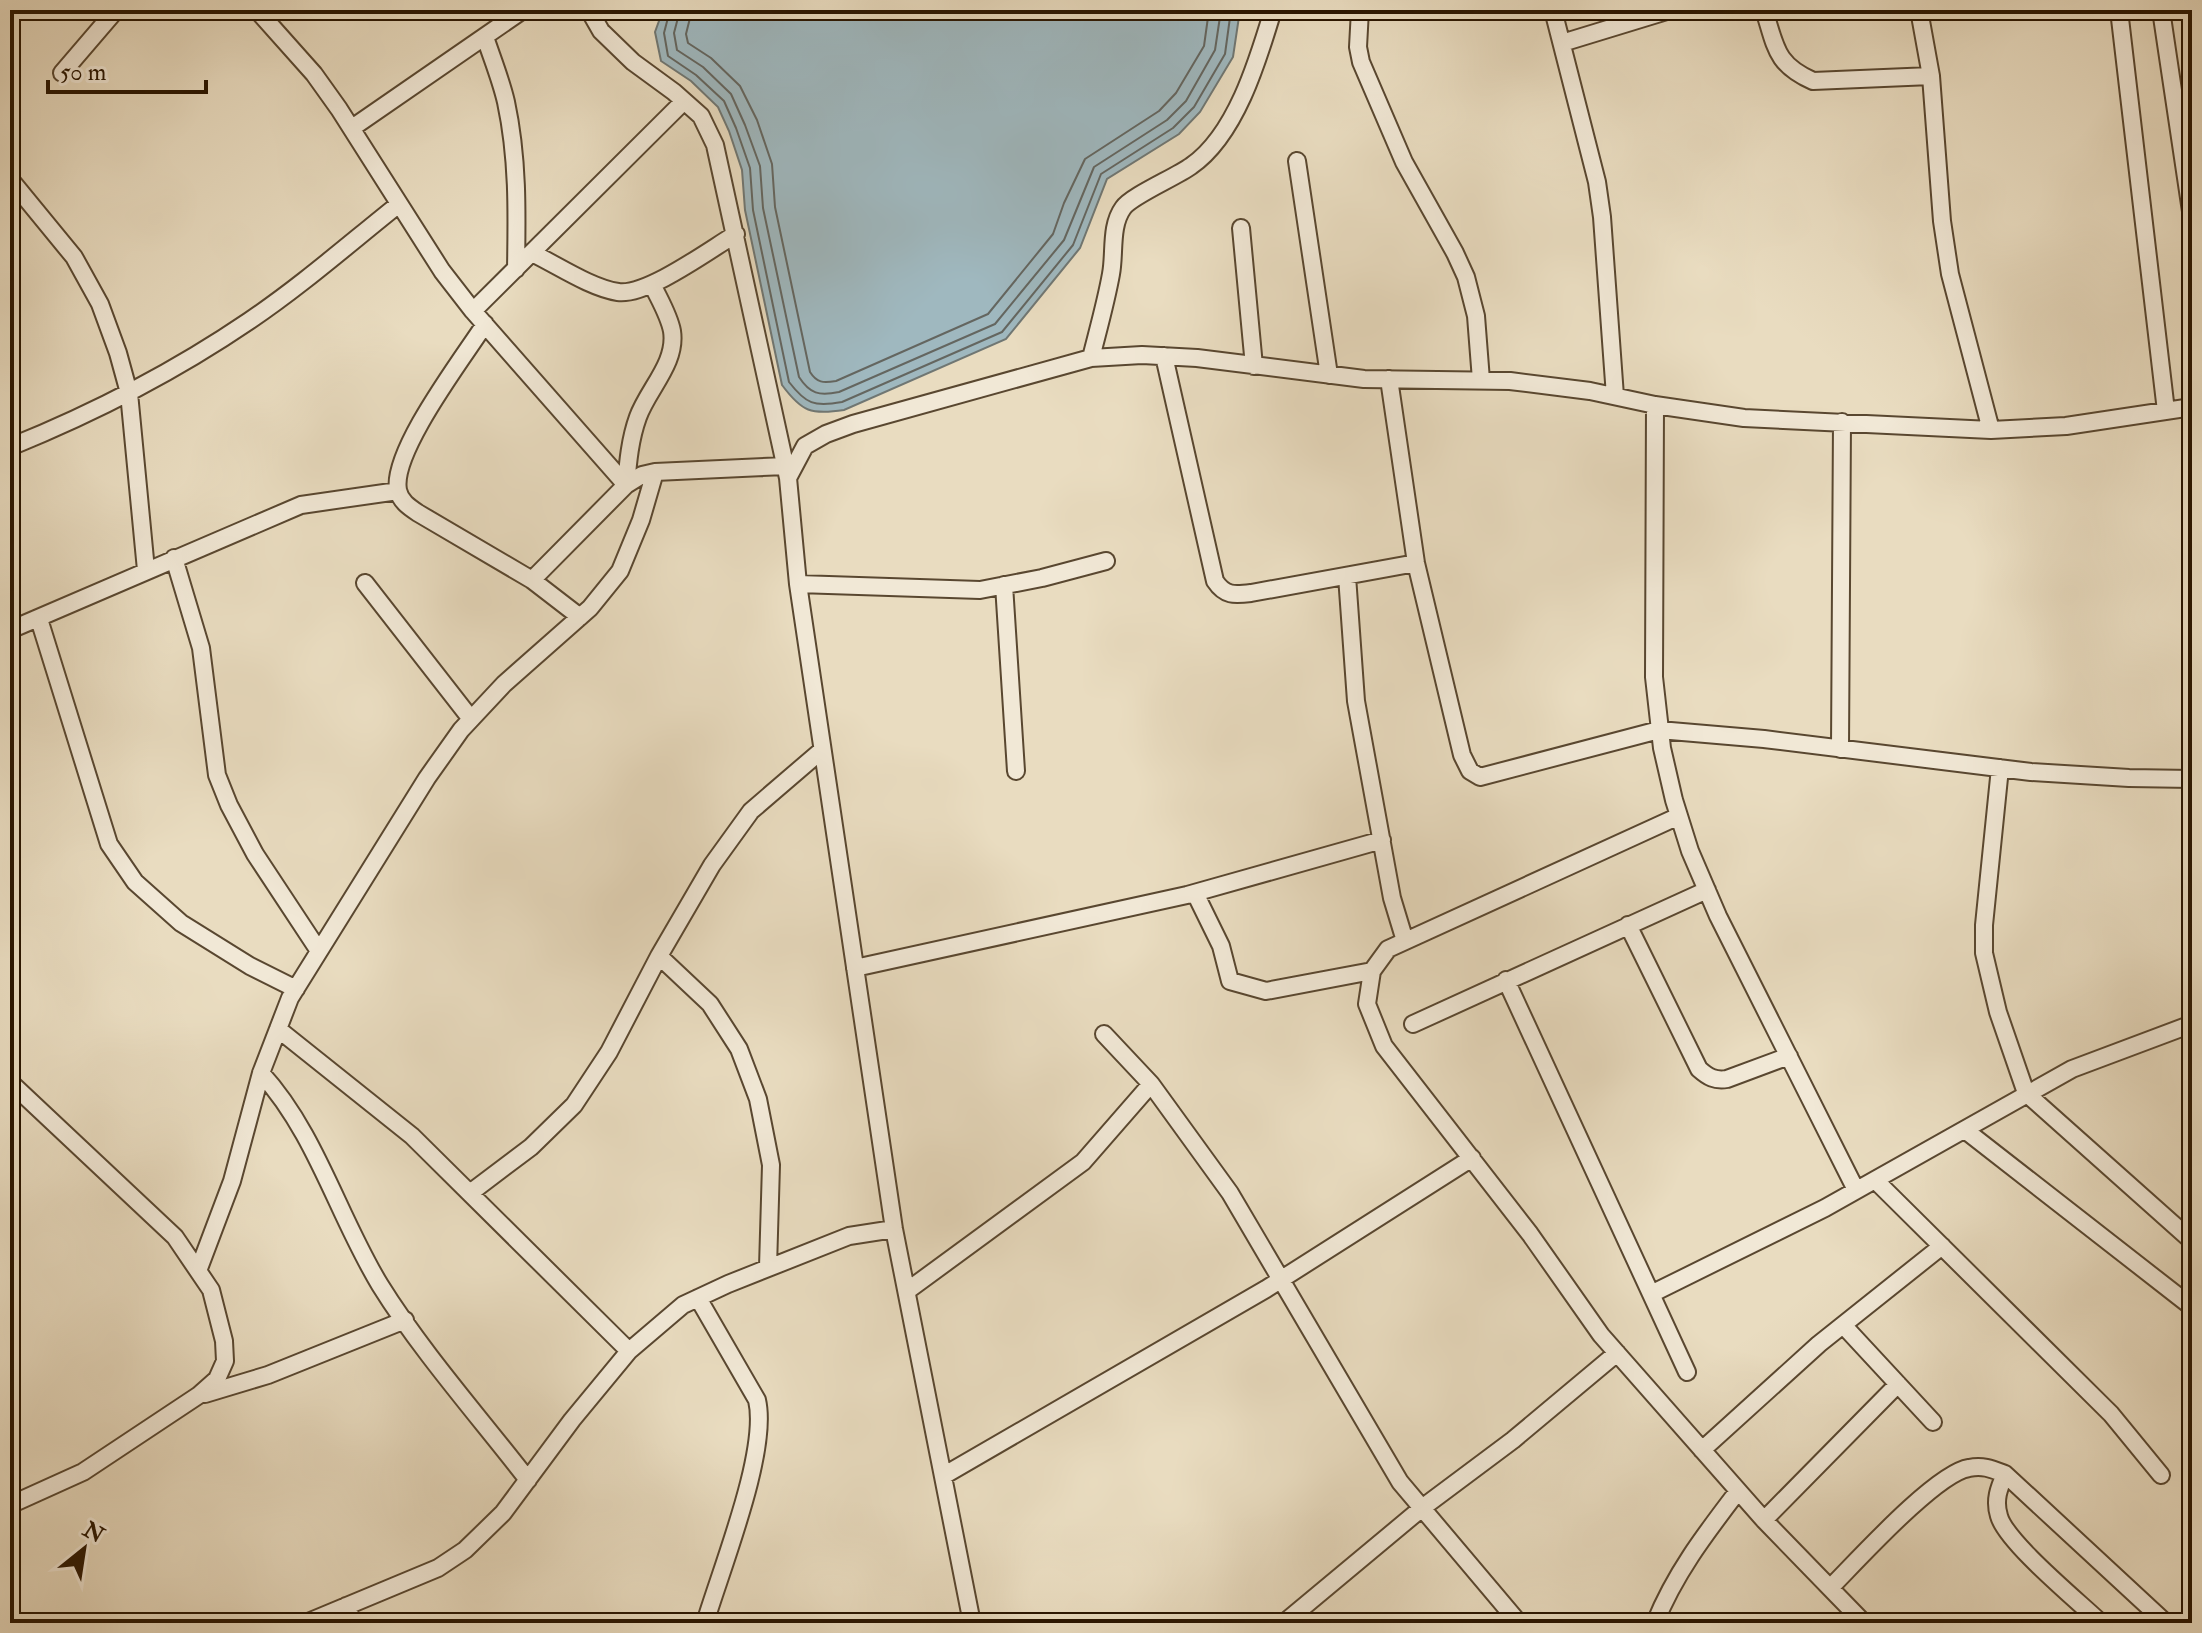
<svg xmlns="http://www.w3.org/2000/svg" width="2202" height="1633" viewBox="0 0 2202 1633" font-family="'IM FELL Double Pica',serif">
	<style>
		.water { fill: #9fb8bf; stroke: #707773; stroke-width: 2 }
		.lines { fill: none; stroke-linecap: round; stroke-linejoin: round }
		.shore { stroke: #646660; stroke-width: 2 }
		.minor-casing { stroke: #594730; stroke-width: 20 }
		.minor { stroke: #f1e8d6; stroke-width: 16 }
	</style>
	<rect width="100%" height="100%" fill="#e9dcc0"/>
	<filter id="stains"><feTurbulence type="fractalNoise" baseFrequency=".0025" numOctaves="4"/><feColorMatrix values="0 0 0 0 .2 0 0 0 0 .09 0 0 0 0 .02 0 0 0 .5 -.17"/></filter>
	<radialGradient id="worn" r=".72"><stop offset=".6" stop-color="#630" stop-opacity="0"/><stop offset="1" stop-color="#630" stop-opacity=".3"/></radialGradient>
	<!-- water -->
	<path class="water" d="M 663,10 L 1240,10 L 1233,57 L 1200,112 L 1179,134 L 1107,179 L 1080,248 L 1006,339 L 844,410 C 811,415 802,412 782,385 L 745,210 L 742,170 L 729,131 L 718,107 L 691,81 L 661,61 L 655,32 Z"/>
	<g class="lines">
		<!-- shore -->
		<path class="shore" d="M 670,10 L 664,33 L 668,56 L 696,75 L 724,101 L 736,128 L 750,168 L 753,210 L 789,382 C 806,404 814,407 842,402 L 1002,332 L 1073,245 L 1101,174 L 1173,128 L 1194,107 L 1225,54 L 1231,10
			M 680,10 L 674,33 L 677,50 L 703,67 L 731,94 L 745,125 L 760,166 L 763,208 L 799,377 C 810,394 819,396 839,392 L 995,324 L 1064,240 L 1094,167 L 1167,120 L 1186,101 L 1215,50 L 1221,10
			M 692,10 L 686,34 L 688,43 L 711,58 L 740,86 L 757,120 L 772,164 L 775,207 L 810,372 C 817,383 823,383 836,381 L 988,314 L 1053,234 L 1064,203 L 1085,159 L 1159,111 L 1176,93 L 1204,46 L 1209,10"/>
		<!-- minor casing -->
		<g class="minor-casing">
			<path id="minor" d="M 257,10 L 314,74 L 339,109 L 442,271 L 473,311 L 626,485
				M 589,10 L 601,31 L 633,62 L 674,92 L 701,116 L 715,145 L 788,478
				M 1360,10 L 1358,47 L 1361,62 L 1404,162 L 1455,253 L 1466,277 L 1476,316 L 1481,380
				M 1553,10 L 1597,182 L 1602,217 L 1615,396
				M 1764,10 C 1776,47 1775,64 1813,81 L 1931,76
				M 1919,10 L 1931,76 L 1942,221 L 1950,274 L 1991,430
				M 2119,10 L 2166,411
				M 2161,10 L 2192,218
				M 485,37 C 492,58 501,80 506,102 C 518,158 517,212 516,269
				M 1562,43 L 1670,10
				M 62,73 L 116,10
				M 352,128 L 523,10
				M 1297,161 L 1329,375
				M 10,179 L 74,257 L 100,304 L 118,353 L 129,393 L 146,570
				M 1241,228 L 1254,366
				M 532,253 C 557,265 591,288 618,292 C 647,296 709,250 736,234
				M 473,311 L 684,101
				M 485,324 C 463,358 391,452 398,490 C 400,501 409,507 418,513 L 532,580 L 580,617
				M 1164,356 L 1215,581 C 1225,596 1234,595 1251,593 L 1416,563
				M 1091,358 C 1098,330 1106,302 1111,274 C 1115,253 1110,226 1123,208 C 1131,196 1176,177 1191,166 C 1236,135 1258,60 1273,10
				M 1389,379 L 1416,563 L 1462,755 L 1470,771 L 1480,777 L 1659,730 L 1764,739 L 2031,772 L 2129,778 L 2192,779
				M 1655,405 L 1654,677 L 1662,748 L 1674,800 L 1690,851 L 1718,916 L 1856,1190
				M 10,447 C 94,413 174,372 249,321 C 301,286 350,243 399,204
				M 626,485 C 628,462 630,439 638,417 C 648,389 677,363 672,331 C 669,315 659,299 652,284
				M 174,558 L 201,648 L 217,775 L 229,805 L 255,854 L 319,951
				M 1347,576 L 1356,701 L 1392,898 L 1405,941
				M 532,580 L 626,485 L 642,475 L 655,472 L 786,466
				M 365,583 L 471,719
				M 798,584 L 980,590 L 1042,578 L 1106,561
				M 1004,585 L 1016,771
				M 39,619 L 109,844 L 135,882 L 181,923 L 250,966 L 296,989
				M 10,630 L 301,505 L 398,491
				M 1840,749 L 1842,422
				M 2000,768 L 1984,925 L 1984,953 L 1998,1012 L 2026,1093 L 2192,1241
				M 1679,816 L 1388,949 L 1372,971 L 1367,1004 L 1384,1046 L 1530,1234 L 1601,1335 L 1764,1520 L 1864,1623
				M 1195,893 L 1221,946 L 1230,981 L 1266,991 L 1372,971
				M 1628,925 L 1699,1069 C 1708,1077 1715,1081 1727,1079 L 1789,1056
				M 659,956 L 710,1004 L 739,1049 L 758,1099 L 771,1165 L 768,1267
				M 855,968 L 1187,895 L 1382,840
				M 1506,980 L 1687,1372
				M 1413,1024 L 1707,890
				M 278,1029 L 412,1136 L 629,1351
				M 1104,1034 L 1151,1084 L 1230,1193 L 1400,1482 L 1519,1623
				M 261,1073 C 316,1133 338,1216 380,1285 C 421,1351 480,1418 528,1480
				M 10,1082 L 175,1237 L 211,1290 L 224,1341 L 225,1361 L 217,1379 L 199,1395 L 83,1472 L 10,1505
				M 1965,1130 L 2192,1307
				M 1875,1180 L 2111,1414 L 2161,1475
				M 470,1193 L 531,1147 L 574,1105 L 609,1052 L 659,956 L 712,865 L 751,811 L 822,750
				M 198,1271 L 232,1181 L 261,1073 L 290,998 L 427,778 L 461,730 L 504,684 L 590,608 L 620,571 L 641,520 L 655,472
				M 907,1291 L 1083,1162 L 1151,1084
				M 1651,1294 L 1825,1208 L 2072,1069 L 2192,1024
				M 698,1298 L 757,1400 C 769,1451 721,1569 705,1623
				M 1844,1326 L 1933,1422
				M 205,1394 L 268,1375 L 405,1320
				M 2191,1423 L 2192,1424
				M 1702,1450 L 1819,1344 L 1942,1246
				M 2005,1474 C 1999,1488 1994,1500 1999,1516 C 2006,1542 2078,1601 2101,1623
				M 943,1476 L 1266,1289 L 1472,1158
				M 1764,1520 L 1898,1384
				M 1830,1588 C 1856,1562 1936,1473 1969,1468 C 1983,1465 1992,1469 2005,1474 L 2166,1623
				M 346,1606 L 354,1623
				M 306,1623 L 438,1568 L 465,1550 L 503,1513 L 572,1420 L 629,1351 L 683,1305 L 728,1284 L 849,1236 L 894,1229
				M 972,1623 L 894,1229 L 798,584 L 788,478 L 805,446 L 826,434 L 853,424 L 1091,358 L 1142,355 L 1197,358 L 1364,379 L 1510,381 L 1590,391 L 1655,405 L 1744,418 L 1991,430 L 2066,426 L 2192,407
				M 1284,1623 L 1422,1508 L 1513,1440 L 1617,1353
				M 1655,1623 C 1675,1573 1706,1533 1738,1491"/>
		</g>
		<!-- minor -->
		<use href="#minor" class="minor"/>
	</g>
	<!-- margin -->
	<rect width="2202" height="1633" fill="none" stroke="#e9dcc0" stroke-width="40"/>
	<rect x="12" y="12" width="2178" height="1609" fill="none" stroke="#291500" stroke-width="4"/>
	<rect x="20" y="20" width="2162" height="1593" fill="none" stroke="#291500" stroke-width="2"/>
	<!-- north arrow -->
	<g transform="translate(84 1549) rotate(30)" stroke="#f1e8d6" stroke-width="6" paint-order="stroke">
	<path d="M0-6L14 30L0 20L-14 30Z" fill="#291500"/>
	<text y="-12" font-size="22" font-weight="bold" text-anchor="middle" fill="#291500">N</text>
	</g>
	<!-- scale -->
	<path d="M48 80v12h158v-12" fill="none" stroke="#291500" stroke-width="4"/>
	<text x="60" y="80" font-size="24" fill="#291500" stroke="#f1e8d6" stroke-width="6" paint-order="stroke">50 m</text>
	<rect width="100%" height="100%" filter="url(#stains)"/>
	<rect width="100%" height="100%" fill="url(#worn)"/>
</svg>
